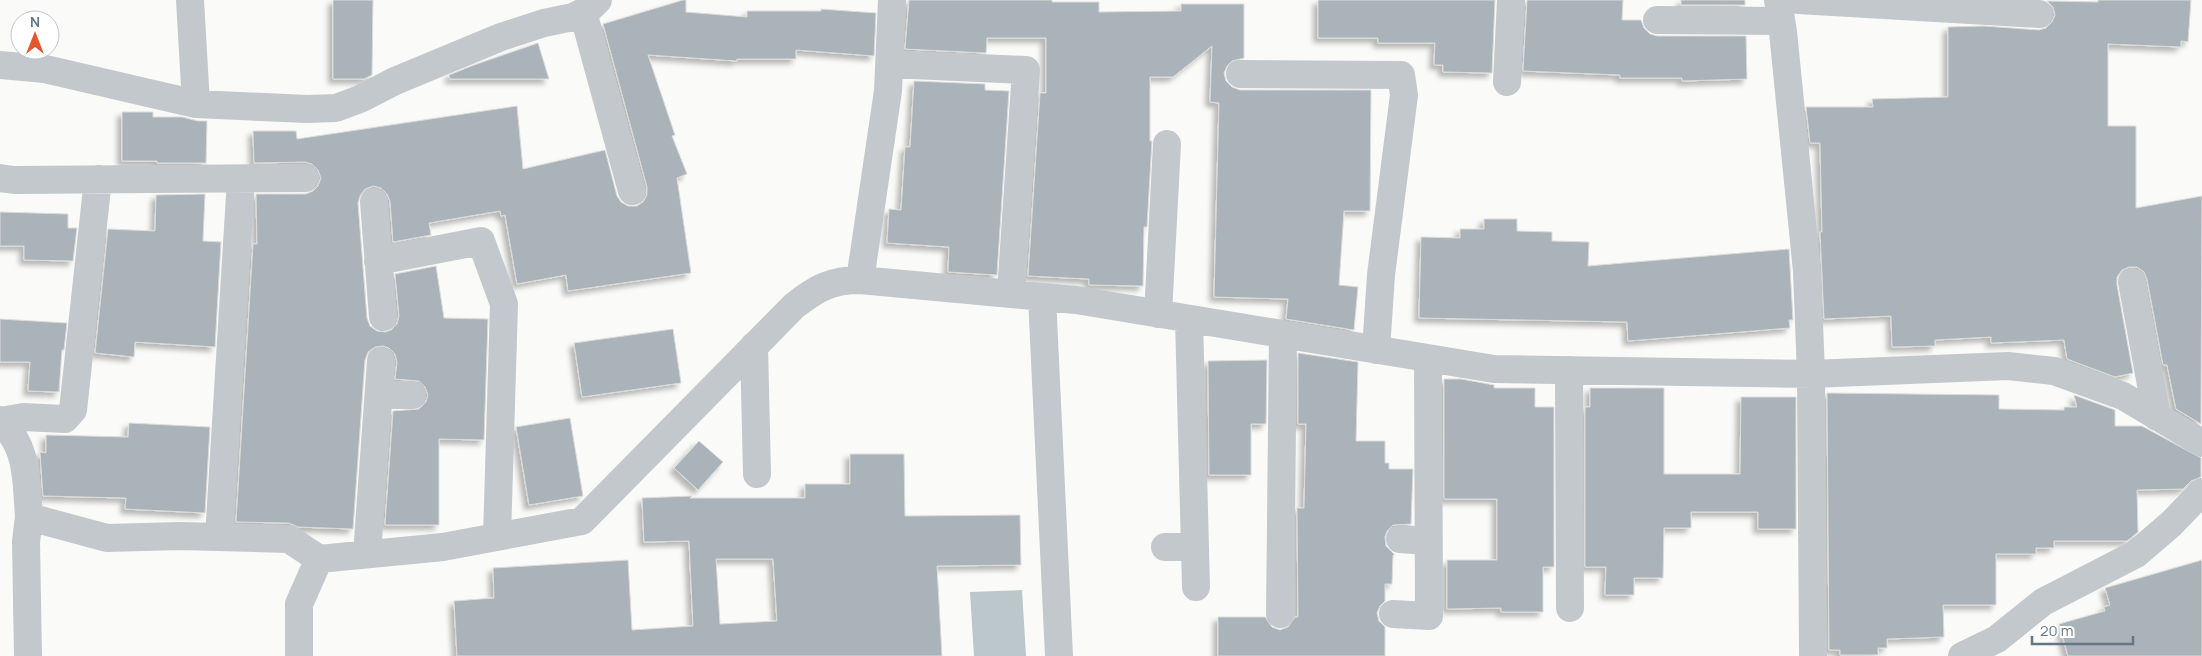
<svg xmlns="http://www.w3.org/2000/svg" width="2202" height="656" viewBox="0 0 2202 656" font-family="Manrope,sans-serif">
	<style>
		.water { fill: #bbc7cb }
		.building { fill: #aab3b9; stroke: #dcdcda; fill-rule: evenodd; filter: url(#shadow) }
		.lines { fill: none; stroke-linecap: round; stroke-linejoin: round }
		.minor { stroke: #c3c8cc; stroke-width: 28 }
	</style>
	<defs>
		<filter id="shadow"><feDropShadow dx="-4.5" dy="4.5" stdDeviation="2.5" flood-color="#0004"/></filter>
	</defs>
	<rect width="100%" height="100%" fill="#fafaf8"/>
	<!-- water -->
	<path class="water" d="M 1022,590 L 1026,656 L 974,656 L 970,592 Z"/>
	<!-- building -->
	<path class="building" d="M 333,0 L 373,0 L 372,75 L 364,79 L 333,79 Z
		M 683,0 L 686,0 L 686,12 L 747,17 L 747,11 L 821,11 L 821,9 L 876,13 L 874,56 L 796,50 L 796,59 L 737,59 L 737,61 L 648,55 L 675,135 L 672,136 L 687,174 L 677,178 L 691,273 L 568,291 L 566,275 L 517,284 L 505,215 L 501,216 L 500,211 L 429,223 L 431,235 L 393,242 L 390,201 L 387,194 L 381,188 L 373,186 L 365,189 L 360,196 L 358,203 L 367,318 L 370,326 L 377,331 L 385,332 L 391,330 L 397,324 L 399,316 L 395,274 L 436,266 L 444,318 L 488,319 L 484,440 L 439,439 L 439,525 L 385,525 L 393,411 L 419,409 L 426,402 L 428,395 L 425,387 L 419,381 L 395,379 L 397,362 L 395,354 L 389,348 L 383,346 L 375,347 L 368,352 L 365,360 L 353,529 L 298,527 L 289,523 L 236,522 L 253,244 L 257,244 L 256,194 L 306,194 L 313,191 L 318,186 L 321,178 L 318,170 L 312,164 L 305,162 L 254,163 L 253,131 L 296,131 L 297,139 L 517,106 L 523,169 L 605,150 L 617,196 L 621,202 L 628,206 L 637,206 L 643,202 L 647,195 L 647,187 L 603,24 Z
		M 909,0 L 1052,0 L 1052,2 L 1099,2 L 1099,12 L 1181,11 L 1181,4 L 1244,4 L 1244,58 L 1232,61 L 1227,66 L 1224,73 L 1226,81 L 1232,87 L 1240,90 L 1371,90 L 1370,211 L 1344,211 L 1339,285 L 1358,287 L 1354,330 L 1286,319 L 1288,299 L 1214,297 L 1219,103 L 1210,102 L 1212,46 L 1173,77 L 1150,77 L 1150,141 L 1152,141 L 1147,227 L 1144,227 L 1143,286 L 1089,285 L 1089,279 L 1028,276 L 1040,93 L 1046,93 L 1046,38 L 987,38 L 986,53 L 905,49 Z
		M 1318,0 L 1495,0 L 1492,73 L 1443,72 L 1443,65 L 1434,65 L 1435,43 L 1378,43 L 1378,38 L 1318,38 Z
		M 1527,0 L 1623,0 L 1622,20 L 1641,20 L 1644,28 L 1650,34 L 1657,36 L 1746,36 L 1747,79 L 1682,81 L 1682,78 L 1620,78 L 1620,75 L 1523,71 Z
		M 1681,0 L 1745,0 L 1745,5 L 1681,5 Z
		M 2098,0 L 2191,0 L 2188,42 L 2181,41 L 2181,47 L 2108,44 L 2108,126 L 2136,126 L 2136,208 L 2202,196 L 2201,424 L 2176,409 L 2167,365 L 2163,365 L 2147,279 L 2144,272 L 2137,267 L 2129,267 L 2122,270 L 2117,277 L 2117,285 L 2133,373 L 2115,377 L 2067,359 L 2064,340 L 1991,343 L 1991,337 L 1935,340 L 1935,346 L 1892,347 L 1891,316 L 1824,319 L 1820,232 L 1822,232 L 1820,143 L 1810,143 L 1806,107 L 1873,107 L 1872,99 L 1948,97 L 1948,27 L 1984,26 L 2039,30 L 2046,28 L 2052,22 L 2055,15 L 2053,7 L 2047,1 L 2098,2 Z
		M 538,43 L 549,79 L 450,79 L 449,75 L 474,65 Z
		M 914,81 L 985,84 L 985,90 L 1009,91 L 997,275 L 948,272 L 949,247 L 887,243 L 889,209 L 901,210 L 905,147 L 910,147 Z
		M 122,112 L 153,112 L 153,117 L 182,117 L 198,121 L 207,121 L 206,163 L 157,163 L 157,161 L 122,161 Z
		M 205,194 L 203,241 L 221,242 L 215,347 L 135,342 L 134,357 L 95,353 L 108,229 L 155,231 L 156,195 Z
		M 0,212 L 68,214 L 68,228 L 77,228 L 73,261 L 24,260 L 24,246 L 0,246 Z
		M 1484,219 L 1517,219 L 1517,231 L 1552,232 L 1552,241 L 1589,242 L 1588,266 L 1789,249 L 1793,320 L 1789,320 L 1790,328 L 1628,341 L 1627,322 L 1419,318 L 1421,237 L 1460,238 L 1460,229 L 1484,229 Z
		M 0,319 L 67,323 L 64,350 L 62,350 L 59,392 L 28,391 L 30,362 L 0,362 Z
		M 673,329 L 681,383 L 582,397 L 574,343 Z
		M 1298,353 L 1358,362 L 1356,441 L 1385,441 L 1385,463 L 1389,463 L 1389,469 L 1413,469 L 1411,524 L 1393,525 L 1387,531 L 1385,537 L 1386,546 L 1395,555 L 1393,555 L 1392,584 L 1385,584 L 1385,601 L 1380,606 L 1377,613 L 1379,621 L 1385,627 L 1385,656 L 1218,656 L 1218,617 L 1265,617 L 1272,627 L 1280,630 L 1288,627 L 1295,617 L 1298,617 L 1297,508 L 1304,508 L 1306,424 L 1298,424 Z
		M 1267,360 L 1266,424 L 1251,424 L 1251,475 L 1209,475 L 1208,361 Z
		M 1444,379 L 1461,379 L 1494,385 L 1494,388 L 1535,388 L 1535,407 L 1554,407 L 1554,567 L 1543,567 L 1543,612 L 1501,612 L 1501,608 L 1447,609 L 1447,560 L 1497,560 L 1497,499 L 1444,499 Z
		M 1590,388 L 1664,388 L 1664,474 L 1740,474 L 1741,397 L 1796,397 L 1796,529 L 1758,529 L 1758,512 L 1691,512 L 1691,528 L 1664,528 L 1663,578 L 1634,578 L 1634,595 L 1605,595 L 1606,567 L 1585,567 L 1585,407 L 1590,407 Z
		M 1827,393 L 1999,395 L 1999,409 L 2064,410 L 2064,407 L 2077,407 L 2074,395 L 2115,410 L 2115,426 L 2142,426 L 2201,458 L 2201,477 L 2191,481 L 2183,489 L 2137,490 L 2138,532 L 2127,541 L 2054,541 L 2054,548 L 2036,548 L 2036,554 L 1996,554 L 1996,605 L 1943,605 L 1944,637 L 1887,639 L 1887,648 L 1878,648 L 1878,655 L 1840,655 L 1840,650 L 1829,650 Z
		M 570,418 L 583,496 L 529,505 L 516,427 Z
		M 129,423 L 210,427 L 205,513 L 125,509 L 126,498 L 43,496 L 40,452 L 46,453 L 46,435 L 128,437 Z
		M 699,441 L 723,462 L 698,490 L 674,468 Z
		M 850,454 L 904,454 L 905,516 L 1020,515 L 1021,565 L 937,566 L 942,656 L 457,656 L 454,601 L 494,598 L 493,568 L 628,560 L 632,630 L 693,626 L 689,541 L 644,542 L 642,498 L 692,496 L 690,498 L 805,498 L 805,484 L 850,484 ZM 716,559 L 773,559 L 777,621 L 720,624 Z
		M 2202,560 L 2202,656 L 2068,656 L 2059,624 L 2105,611 L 2104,607 L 2110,605 L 2105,588 Z"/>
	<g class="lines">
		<!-- minor -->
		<path class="minor" d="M 190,0 L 196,104
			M 1778,0 L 1783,32 L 1807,271 L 1811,374 L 1813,656
			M 1798,0 L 2039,14
			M 583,12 L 632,191
			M 1657,20 L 1781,21
			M 890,64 L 1026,70 L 1011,293
			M 0,65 L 45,69 L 196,104 L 307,109 L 336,108 L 360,99 L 395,81 L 501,37 L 544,23 L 573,17 L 589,9 L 598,0
			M 1240,74 L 1401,75 L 1404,95 L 1381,275 L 1376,350
			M 1507,82 L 1511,0
			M 0,178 L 14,180 L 305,178
			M 374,202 L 383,317
			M 378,261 L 481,241 L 504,304 L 497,537
			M 860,280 L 888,91 L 892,0
			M 2132,282 L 2157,417
			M 1042,297 L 1059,656
			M 1158,314 L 1167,144
			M 1189,319 L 1196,587
			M 754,346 L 757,474
			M 1569,370 L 1570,608
			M 379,395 L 412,395
			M 0,420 C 29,449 26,479 29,517 L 107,538 L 180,536 L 289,539 L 319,559 L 443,547 L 582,521 L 794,306 C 817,288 831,280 860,280 L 1076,300 L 1494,369 L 1811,374 L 2008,366 L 2054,371 L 2123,396 L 2202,443
			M 1,421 L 23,417 L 65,419 L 73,410 L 98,179
			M 219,537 L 241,179
			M 1400,539 L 1428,541
			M 1165,547 L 1195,547
			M 367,554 L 381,361
			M 1280,614 L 1283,334
			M 1393,614 L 1429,616 L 1428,359
			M 28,656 L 26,542 L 29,517
			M 299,656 L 299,604 L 319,559
			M 1962,656 L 1997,639 L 2043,602 L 2136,554 L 2171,524 L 2202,492"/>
	</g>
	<!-- north arrow -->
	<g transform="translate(35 35)"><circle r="24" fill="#ffffff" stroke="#c1c8cd"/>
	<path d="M0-4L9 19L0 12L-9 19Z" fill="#e4572e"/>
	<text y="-8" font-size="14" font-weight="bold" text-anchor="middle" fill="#657683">N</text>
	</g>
	<!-- scale -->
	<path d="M2032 636v8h101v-8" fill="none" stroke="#657683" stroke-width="2.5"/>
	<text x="2040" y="636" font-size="15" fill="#657683" stroke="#ffffff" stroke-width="4" paint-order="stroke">20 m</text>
</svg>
